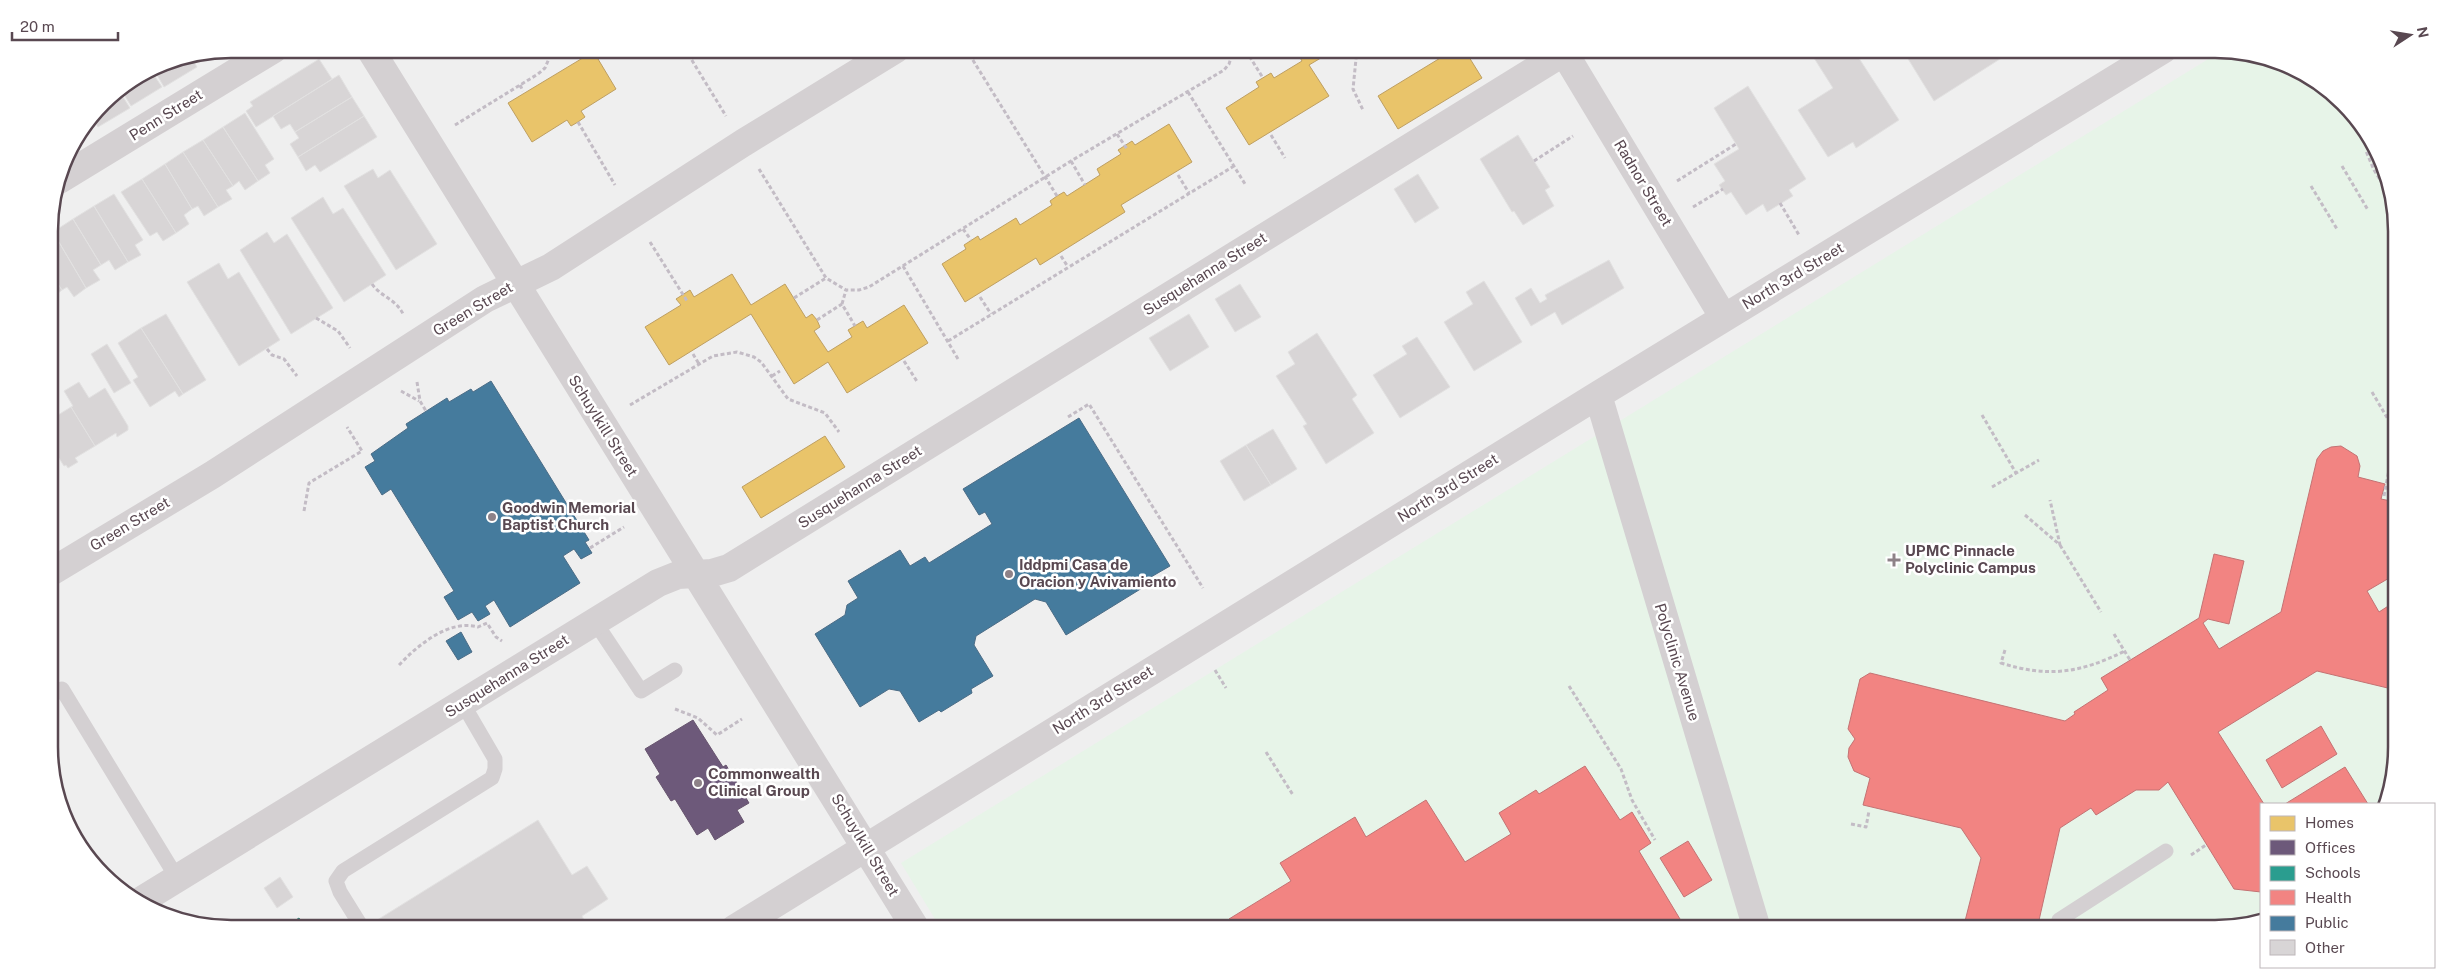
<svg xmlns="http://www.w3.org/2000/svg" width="2445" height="978" viewBox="0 0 2445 978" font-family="'Public Sans',sans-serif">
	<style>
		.medical { fill: #e7f4e8 }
		.homes { fill: #e9c46a; stroke: #be9f62 }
		.offices { fill: #6d597a; stroke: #67546e }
		.schools { fill: #2a9d8f; stroke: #38847c }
		.health { fill: #f28482; stroke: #c47273 }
		.public { fill: #457b9d; stroke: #4b6c86 }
		.building { fill: #d8d5d6; stroke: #e2e1e1 }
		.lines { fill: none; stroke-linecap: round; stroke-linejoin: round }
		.path { stroke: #c3bcc5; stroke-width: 3; stroke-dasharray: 4 2.5; stroke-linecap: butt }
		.service { stroke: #d4d0d2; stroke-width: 15 }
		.minor { stroke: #d4d0d2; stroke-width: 28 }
		.poi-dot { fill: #8e8288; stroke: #fff; stroke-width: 2 }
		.labels { text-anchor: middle; stroke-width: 5; stroke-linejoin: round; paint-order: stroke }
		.street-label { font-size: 15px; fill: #594851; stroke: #fff }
		.poi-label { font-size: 15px; font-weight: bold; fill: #594851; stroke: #fff; text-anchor: start }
		.rim { fill: none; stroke: #594851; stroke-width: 2.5 }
	</style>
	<rect width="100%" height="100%" fill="#efefef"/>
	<!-- medical -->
	<path class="medical" d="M 2223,50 L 2273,58 L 2351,111 L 2378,150 L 2395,206 L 2396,748 L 2387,804 L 2261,804 L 2261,918 L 2251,924 L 2226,929 L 941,929 L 901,863 Z"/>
	<!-- homes -->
	<path class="homes" d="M 589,49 L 614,49 L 598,59 L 616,89 L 581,111 L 585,117 L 578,122 L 571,126 L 567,120 L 532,142 L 508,103 L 591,53 Z
		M 1295,49 L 1336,49 L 1309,65 L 1329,96 L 1249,145 L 1226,108 L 1259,87 L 1256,82 L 1271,73 L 1274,78 L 1302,61 Z
		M 1455,49 L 1464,49 L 1482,78 L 1398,129 L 1378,96 Z
		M 1169,124 L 1192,162 L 1121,205 L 1125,212 L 1040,265 L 1036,258 L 965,302 L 942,264 L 966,249 L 964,245 L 978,236 L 980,240 L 1016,218 L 1020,225 L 1052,205 L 1050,201 L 1057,196 L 1064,192 L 1067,196 L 1100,175 L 1097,169 L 1121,154 L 1118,150 L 1132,141 L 1135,145 Z
		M 732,274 L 751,305 L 785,284 L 806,318 L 812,314 L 817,320 L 820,327 L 814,331 L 828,352 L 852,337 L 848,330 L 863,321 L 867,328 L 904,305 L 928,343 L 847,393 L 828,362 L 794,384 L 751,314 L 669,365 L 645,327 L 681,305 L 676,299 L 690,290 L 694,297 Z
		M 825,436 L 845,467 L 761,518 L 742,487 Z"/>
	<!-- offices -->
	<path class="offices" d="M 693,720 L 723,767 L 726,765 L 749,803 L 737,810 L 744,822 L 715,840 L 708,828 L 697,835 L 675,799 L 671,801 L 656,777 L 660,774 L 645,749 Z"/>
	<!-- schools -->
	<path class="schools" d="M 299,918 L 306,929 L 282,929 Z"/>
	<!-- health -->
	<path class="health" d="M 2341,446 L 2357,456 L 2360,466 L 2358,477 L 2385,484 L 2381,499 L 2396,502 L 2396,574 L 2367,591 L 2379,612 L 2396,601 L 2396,690 L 2317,671 L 2218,732 L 2264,804 L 2261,804 L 2261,892 L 2234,889 L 2168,782 L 2159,790 L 2136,790 L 2096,815 L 2091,808 L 2060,828 L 2037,929 L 1963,929 L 1981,858 L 1961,828 L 1863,805 L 1870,778 L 1854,771 L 1848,757 L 1849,748 L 1855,739 L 1848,729 L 1860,679 L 1870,673 L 2065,721 L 2075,714 L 2074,712 L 2108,690 L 2101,678 L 2199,618 L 2214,554 L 2244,561 L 2229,624 L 2208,619 L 2203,623 L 2219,649 L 2281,612 L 2317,459 L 2323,451 L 2331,447 Z
		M 2321,726 L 2337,754 L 2282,788 L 2266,760 Z
		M 1585,766 L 1620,820 L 1632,812 L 1651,843 L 1639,851 L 1686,929 L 1236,929 L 1229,919 L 1291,881 L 1280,863 L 1355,817 L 1366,837 L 1426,800 L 1465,862 L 1511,834 L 1499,813 L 1536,790 L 1539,794 Z
		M 2345,767 L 2368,804 L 2285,804 Z
		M 1688,841 L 1712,880 L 1684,897 L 1660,858 Z"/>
	<!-- public -->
	<path class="public" d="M 491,381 L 589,540 L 585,542 L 592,553 L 581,559 L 574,549 L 563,556 L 580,583 L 510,627 L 494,600 L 485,606 L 490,614 L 478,621 L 472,612 L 458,620 L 444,597 L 454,591 L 391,489 L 382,495 L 365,467 L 375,461 L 371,454 L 408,428 L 406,424 L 447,398 L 449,402 L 471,389 L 473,392 Z
		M 1079,418 L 1170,566 L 1144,581 L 1147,585 L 1066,635 L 1046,602 L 1035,599 L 976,636 L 974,645 L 993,676 L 971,689 L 972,693 L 941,712 L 939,710 L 919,722 L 900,691 L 889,689 L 860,707 L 815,634 L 845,615 L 847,605 L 858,598 L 848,581 L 900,550 L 910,566 L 925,557 L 929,563 L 992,524 L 985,512 L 979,515 L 963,489 Z
		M 461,632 L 472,652 L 458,660 L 446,641 Z"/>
	<!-- building -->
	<path class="building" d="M 1828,49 L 1853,49 L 1899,120 L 1856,148 L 1853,142 L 1828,157 L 1798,110 L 1833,88 L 1814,58 Z
		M 1902,49 L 2014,49 L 2014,50 L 1934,101 Z
		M 191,57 L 197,67 L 164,87 L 153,68 L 161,62 Z
		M 319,59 L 332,79 L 256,127 L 246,111 L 253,106 L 250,102 Z
		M 150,69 L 162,87 L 131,106 L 120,88 Z
		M 339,75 L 352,97 L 295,132 L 290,124 L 281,129 L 273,116 Z
		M 1748,86 L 1806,179 L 1789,190 L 1793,196 L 1767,212 L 1763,204 L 1746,215 L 1731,192 L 1726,195 L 1719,185 L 1725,181 L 1714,164 L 1739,149 L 1714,108 Z
		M 118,89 L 130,108 L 98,127 L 92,118 L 110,94 Z
		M 352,97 L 364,116 L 298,157 L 290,144 L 299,138 L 295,132 Z
		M 245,113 L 274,159 L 265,165 L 270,173 L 258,181 L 223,127 Z
		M 364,116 L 377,137 L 320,172 L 315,165 L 306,171 L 298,157 Z
		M 223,127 L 258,181 L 245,190 L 239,181 L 233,186 L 203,140 Z
		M 1518,135 L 1550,187 L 1545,190 L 1554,206 L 1523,225 L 1514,211 L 1512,212 L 1480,159 Z
		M 203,140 L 233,186 L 226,190 L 232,199 L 218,207 L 183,152 Z
		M 183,152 L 218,207 L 204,216 L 198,206 L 192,209 L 165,164 Z
		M 165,164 L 192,209 L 184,215 L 189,224 L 176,233 L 142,179 Z
		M 373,169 L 378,178 L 390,170 L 437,244 L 396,270 L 344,186 Z
		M 1418,174 L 1439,208 L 1415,223 L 1394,189 Z
		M 142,179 L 176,233 L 163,241 L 157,232 L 150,236 L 121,192 Z
		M 114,194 L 143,240 L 135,245 L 141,255 L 128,262 L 94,206 Z
		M 323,197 L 333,214 L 343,208 L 386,275 L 344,302 L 291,218 Z
		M 94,206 L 128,262 L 115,270 L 109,260 L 101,265 L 73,219 Z
		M 73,219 L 101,265 L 93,270 L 100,280 L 86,288 L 53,232 Z
		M 53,232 L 86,288 L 74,297 L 67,287 L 62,290 L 49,271 L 49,234 Z
		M 267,232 L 274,243 L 287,234 L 333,308 L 291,334 L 240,250 Z
		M 1609,260 L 1624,288 L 1562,325 L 1555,312 L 1531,326 L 1515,298 L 1531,288 L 1540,303 L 1547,299 L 1545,295 Z
		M 219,263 L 228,279 L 239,272 L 280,340 L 239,366 L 187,282 Z
		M 49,271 L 62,290 L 53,297 L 58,305 L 50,310 Z
		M 1484,281 L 1522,342 L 1474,371 L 1444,322 L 1473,304 L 1466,292 Z
		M 1240,284 L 1261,317 L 1235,332 L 1215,299 Z
		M 166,314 L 206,380 L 183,394 L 141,328 Z
		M 1189,314 L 1209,347 L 1170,371 L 1149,338 Z
		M 141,328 L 183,394 L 179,397 L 175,391 L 150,407 L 133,380 L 138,377 L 118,343 Z
		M 1317,333 L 1357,395 L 1352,399 L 1374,433 L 1326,464 L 1303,426 L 1307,424 L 1276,376 L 1295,364 L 1288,352 Z
		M 1417,337 L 1450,387 L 1400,418 L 1373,375 L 1407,354 L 1402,346 Z
		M 107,344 L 131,383 L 114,393 L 91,354 Z
		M 79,382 L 89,398 L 105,388 L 128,426 L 128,430 L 117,437 L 116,433 L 95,446 L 71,407 L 73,406 L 64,391 Z
		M 71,407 L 95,446 L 75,458 L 78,462 L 68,468 L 66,465 L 64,466 L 50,444 L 50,420 Z
		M 1273,429 L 1297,469 L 1271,485 L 1246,445 Z
		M 1246,445 L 1271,485 L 1244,501 L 1220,461 Z
		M 538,820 L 572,875 L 587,866 L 608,899 L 582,916 L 584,920 L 570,929 L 378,929 L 374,922 Z
		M 280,877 L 293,897 L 277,908 L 264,888 Z"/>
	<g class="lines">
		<!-- path -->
		<path class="path" d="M 685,49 L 726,116
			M 966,49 L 1057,196
			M 1257,49 L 1248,54 L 1263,78
			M 1357,49 L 1353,89 L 1363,110
			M 1234,51 L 1248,54
			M 520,85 L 523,91
			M 1188,92 L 1245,184
			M 578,122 L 615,185
			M 455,125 L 538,74 L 545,68 L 553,49
			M 1117,134 L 1127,149
			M 1271,135 L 1285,158
			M 2378,152 L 2366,151 L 2374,170 L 2391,197
			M 1071,161 L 1085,185
			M 1534,161 L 1573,136
			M 2342,166 L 2368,210
			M 759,169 L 826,278 L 846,290 L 859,290 L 869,287 L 1071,161 L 1224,70 L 1229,64 L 1234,49
			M 1178,175 L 1189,193
			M 1677,181 L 1736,144
			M 2311,186 L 2337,229
			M 1780,203 L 1799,235
			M 1693,207 L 1723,189
			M 963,229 L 971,240
			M 650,242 L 687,301
			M 1061,256 L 1068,267
			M 903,266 L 958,359
			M 372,284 C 381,297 396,299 403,314
			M 980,297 L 991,314
			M 794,298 L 826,278
			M 842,304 L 846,290
			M 316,318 L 338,331 L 350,348
			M 817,320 L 842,304 L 855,326
			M 948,341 L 1234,166
			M 267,349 L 272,355 L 284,359 L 297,376
			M 693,354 L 699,364
			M 904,361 L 918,383
			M 772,376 L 780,371
			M 417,382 L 420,401 L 426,411
			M 401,391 L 419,401
			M 2372,392 L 2392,426 L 2395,435
			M 630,405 L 713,356 L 737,352 L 754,357 L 761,362 L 788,399 L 825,413 L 839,432
			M 1982,415 L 2016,473
			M 1068,417 L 1089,404 L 1203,588
			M 1992,487 L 2039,460
			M 2384,496 L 2395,438
			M 304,511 L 309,483 L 362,451 L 347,427
			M 2025,515 L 2060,545 L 2050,500
			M 2060,545 L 2101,612
			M 590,548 L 624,527
			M 2114,634 L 2130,660
			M 2005,650 L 2001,663 C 2049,678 2080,673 2125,651
			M 399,665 C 418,645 449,619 478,627 L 487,623 L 496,637 L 502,641
			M 1215,670 L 1226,688
			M 1569,686 L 1621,769 L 1632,800 L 1655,840
			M 675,709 L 698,718 L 717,735 L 742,719
			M 1266,752 L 1293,795
			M 1851,824 L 1866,827 L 1869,811
			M 2191,855 L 2206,845"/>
		<!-- service -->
		<path class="service" d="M 595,622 L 641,691 L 675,670
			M 52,695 L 62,689 L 177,878
			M 363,929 L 340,892 L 336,881 L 343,871 L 492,778 L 495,769 L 495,759 L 463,704
			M 2065,929 L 2059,920 L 2166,851"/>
		<!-- minor -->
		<path class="minor" d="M 370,49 L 916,929
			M 1562,49 L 1724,318
			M 59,180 L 274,49
			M 1598,395 L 1757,929
			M 51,572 L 212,475 L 485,299 L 551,267 L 743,143 L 896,49
			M 142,900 L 658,583 L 678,575 L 712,573 L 729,568 L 1569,49
			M 734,929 L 1598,395 L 2164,49"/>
	</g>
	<!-- markers -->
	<g class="poi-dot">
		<circle cx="492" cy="517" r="5"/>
		<path d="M1891.5 552.5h5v5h5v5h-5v5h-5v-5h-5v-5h5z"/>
		<circle cx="1009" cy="574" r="5"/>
		<circle cx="698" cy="783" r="5"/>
	</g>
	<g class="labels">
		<!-- street labels -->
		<g class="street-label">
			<text transform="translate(166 115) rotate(-32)" y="5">Penn Street</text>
			<text transform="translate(1643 183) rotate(59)" y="5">Radnor Street</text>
			<text transform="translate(1205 274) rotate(-32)" y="5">Susquehanna Street</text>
			<text transform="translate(1793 276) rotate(-31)" y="5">North 3rd Street</text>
			<text transform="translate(473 309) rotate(-31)" y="5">Green Street</text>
			<text transform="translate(603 426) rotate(58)" y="5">Schuylkill Street</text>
			<text transform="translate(860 487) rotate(-32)" y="5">Susquehanna Street</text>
			<text transform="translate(1448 488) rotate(-32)" y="5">North 3rd Street</text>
			<text transform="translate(130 524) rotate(-31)" y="5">Green Street</text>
			<text transform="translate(1677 662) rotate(73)" y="5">Polyclinic Avenue</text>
			<text transform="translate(507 676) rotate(-32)" y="5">Susquehanna Street</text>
			<text transform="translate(1103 700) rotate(-32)" y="5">North 3rd Street</text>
			<text transform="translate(865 845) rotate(59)" y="5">Schuylkill Street</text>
		</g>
		<!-- poi labels -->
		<g class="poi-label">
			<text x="502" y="513">Goodwin Memorial<tspan x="502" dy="17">Baptist Church</tspan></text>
			<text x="1905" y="556">UPMC Pinnacle<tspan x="1905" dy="17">Polyclinic Campus</tspan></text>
			<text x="1019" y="570">Iddpmi Casa de<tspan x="1019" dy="17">Oracion y Avivamiento</tspan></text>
			<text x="708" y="779">Commonwealth<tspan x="708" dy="17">Clinical Group</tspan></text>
		</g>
	</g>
	<!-- crop -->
	<path d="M0 0H2445V978H0ZM231 58H2215A173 173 0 0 1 2388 231V747A173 173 0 0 1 2215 920H231A173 173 0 0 1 58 747V231A173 173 0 0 1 231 58Z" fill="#fff" fill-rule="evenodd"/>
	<path class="rim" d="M231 58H2215A173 173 0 0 1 2388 231V747A173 173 0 0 1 2215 920H231A173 173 0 0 1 58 747V231A173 173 0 0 1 231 58Z"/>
	<!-- legend -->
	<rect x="2260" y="803" width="175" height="165" fill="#ffffff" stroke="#bdb6b9"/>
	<rect x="2270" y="816" width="25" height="15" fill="#e9c46a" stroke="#bdb6b9"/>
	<text x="2305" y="828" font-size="15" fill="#594851">Homes</text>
	<rect x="2270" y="840" width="25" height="15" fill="#6d597a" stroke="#bdb6b9"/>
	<text x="2305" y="853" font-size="15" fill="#594851">Offices</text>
	<rect x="2270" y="866" width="25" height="15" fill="#2a9d8f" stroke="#bdb6b9"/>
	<text x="2305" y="878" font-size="15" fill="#594851">Schools</text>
	<rect x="2270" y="890" width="25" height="15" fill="#f28482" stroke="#bdb6b9"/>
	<text x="2305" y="903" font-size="15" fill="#594851">Health</text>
	<rect x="2270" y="916" width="25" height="15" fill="#457b9d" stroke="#bdb6b9"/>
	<text x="2305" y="928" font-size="15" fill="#594851">Public</text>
	<rect x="2270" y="940" width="25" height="15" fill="#d8d5d6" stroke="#bdb6b9"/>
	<text x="2305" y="953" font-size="15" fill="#594851">Other</text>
	<!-- north arrow -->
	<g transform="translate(2410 35) rotate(78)" stroke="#ffffff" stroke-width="4" paint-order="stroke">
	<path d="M0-4L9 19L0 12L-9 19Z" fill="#594851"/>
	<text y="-8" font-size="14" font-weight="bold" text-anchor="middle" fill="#594851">N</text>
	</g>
	<!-- scale -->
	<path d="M12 32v8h106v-8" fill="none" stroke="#594851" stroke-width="2.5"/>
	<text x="20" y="32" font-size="15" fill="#594851" stroke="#ffffff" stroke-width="4" paint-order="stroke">20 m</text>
</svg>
